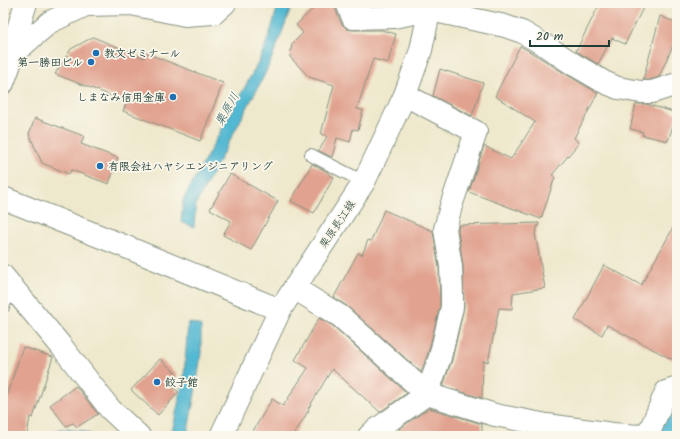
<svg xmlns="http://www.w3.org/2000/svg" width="680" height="439" viewBox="0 0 680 439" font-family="Kalam,'Klee One',sans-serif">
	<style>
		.water { fill: #53b8d2; stroke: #397a83 }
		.building { fill: #e1a390 }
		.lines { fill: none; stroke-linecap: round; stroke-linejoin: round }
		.lane-casing { stroke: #869280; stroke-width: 14 }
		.street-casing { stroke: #869280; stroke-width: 24 }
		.secondary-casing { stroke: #869280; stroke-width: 24 }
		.lane { stroke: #fff; stroke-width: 12 }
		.street { stroke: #fff; stroke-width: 22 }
		.secondary { stroke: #fff; stroke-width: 22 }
		.poi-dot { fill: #1f6fb2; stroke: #fbf7ec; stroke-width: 1.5 }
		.labels { text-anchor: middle; stroke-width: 3.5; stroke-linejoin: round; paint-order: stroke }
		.poi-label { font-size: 11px; font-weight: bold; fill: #1f3d34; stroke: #fbf7ec; text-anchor: start }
		.street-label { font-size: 11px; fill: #1f3d34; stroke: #fbf7ec }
		.water-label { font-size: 12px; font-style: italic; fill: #2c5c5c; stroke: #fbf7ec }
	</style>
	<rect width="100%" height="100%" fill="#fbf7ec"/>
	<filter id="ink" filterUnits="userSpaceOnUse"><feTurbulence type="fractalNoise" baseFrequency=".025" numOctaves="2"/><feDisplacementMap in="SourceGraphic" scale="8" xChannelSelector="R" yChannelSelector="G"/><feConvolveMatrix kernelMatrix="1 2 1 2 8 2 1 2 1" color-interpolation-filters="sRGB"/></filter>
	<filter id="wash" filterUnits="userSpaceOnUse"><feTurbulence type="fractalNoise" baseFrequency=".012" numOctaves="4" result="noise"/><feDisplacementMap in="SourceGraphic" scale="16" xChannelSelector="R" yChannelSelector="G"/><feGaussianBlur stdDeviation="0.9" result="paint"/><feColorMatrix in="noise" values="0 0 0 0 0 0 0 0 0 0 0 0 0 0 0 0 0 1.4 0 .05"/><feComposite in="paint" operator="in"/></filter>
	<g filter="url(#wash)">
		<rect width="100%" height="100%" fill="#eee8cc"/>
		<!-- water -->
		<path class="water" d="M 278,3 L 295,3 L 291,8 L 275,51 L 264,76 L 196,204 L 194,227 L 181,222 L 183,200 L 258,63 C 266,44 274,24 278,3 Z
			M 188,322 L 201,326 L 201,354 L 196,388 L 187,436 L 169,436 L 172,432 L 184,377 Z
			M 677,399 L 677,436 L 660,435 L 659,431 L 673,402 Z
			M 60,429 L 83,431 L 94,436 L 46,436 Z"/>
		<g id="blocks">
			<!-- building -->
			<path class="building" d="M 319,3 L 335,3 L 335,8 L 341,23 L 347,29 L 353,30 L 381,30 L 396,34 L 388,63 L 373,59 L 357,109 L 363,110 L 358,130 L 353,129 L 350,142 L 337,138 L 332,157 L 319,151 L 327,136 L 321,134 L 334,85 L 309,77 L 290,57 L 292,44 L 303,33 L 296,25 Z
				M 600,3 L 632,3 L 643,8 L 625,44 L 612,38 L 598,64 L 576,51 Z
				M 660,16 L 677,23 L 677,36 L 659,77 L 650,80 L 643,80 Z
				M 93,37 L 144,58 L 146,53 L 223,83 L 200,141 L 123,111 L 127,102 L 55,74 L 71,49 Z
				M 520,46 L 539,57 L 567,75 L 598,93 L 574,138 L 579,143 L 552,175 L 555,177 L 541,219 L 469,192 L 484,146 L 511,159 L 535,122 L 495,96 Z
				M 440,69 L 483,83 L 472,116 L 433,96 Z
				M 636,104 L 646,104 L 677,113 L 668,141 L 642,135 L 643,132 L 630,129 Z
				M 35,118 L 84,136 L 81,144 L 118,158 L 109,184 L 71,170 L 69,174 L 42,163 L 29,134 Z
				M 312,164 L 328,172 L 328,174 L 334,177 L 314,213 L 291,201 Z
				M 230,174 L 278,201 L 251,250 L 223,235 L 231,221 L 210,209 Z
				M 384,210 L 433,231 L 439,268 L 440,306 L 428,353 L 421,372 L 348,307 L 334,297 L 358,253 L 362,255 L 368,240 L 371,241 Z
				M 677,221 L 677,362 L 607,325 L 602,335 L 575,320 L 604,265 L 641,285 Z
				M 539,223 L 535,234 L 545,288 L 513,293 L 512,309 L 499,308 L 488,362 L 483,361 L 482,398 L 443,386 L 452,360 L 464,307 L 463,266 L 458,230 L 459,225 Z
				M 319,318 L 333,326 L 407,393 L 380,412 L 332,369 L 308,409 L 309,410 L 293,436 L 250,436 L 272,399 L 283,406 L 308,368 L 295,360 Z
				M 23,347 L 53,357 L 33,418 L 30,417 L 27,436 L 3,436 L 3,406 Z
				M 160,359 L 177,374 L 175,377 L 177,379 L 172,386 L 179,392 L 158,415 L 131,390 Z
				M 76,386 L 98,414 L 77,427 L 73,423 L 66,426 L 50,405 Z
				M 429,408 L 482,424 L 482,436 L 406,436 L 399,429 Z"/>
		</g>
	</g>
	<g filter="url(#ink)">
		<use href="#blocks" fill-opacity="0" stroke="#869280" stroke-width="1"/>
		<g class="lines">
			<!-- lane casing -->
			<g class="lane-casing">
				<path id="lane" d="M 311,155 L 364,182
					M 3,307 L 12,286"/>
			</g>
			<!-- street casing -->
			<g class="street-casing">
				<path id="street" d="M 347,3 L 353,18 L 394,17 L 430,10 L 505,26 L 522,32 L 546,46 L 573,64 L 604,82 L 618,88 L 641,92 L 652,92 L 677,84
					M 14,53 L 50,22 L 86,5 L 131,4 L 185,15 L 214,13 L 225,3
					M 14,53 L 17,32 L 26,3
					M 3,276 L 62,347 L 110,409 L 139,436
					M 294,288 L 340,316 L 427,394 L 495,415 L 547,425 L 613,434 L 639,436 L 646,433 L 651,428 L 666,392 L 675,389 L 677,389
					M 369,436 L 373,432 L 427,394 L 440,357 L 452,307 L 452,295 L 451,267 L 445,229 L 451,206 L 476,132 L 405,95"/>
			</g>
			<!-- secondary casing -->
			<g class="secondary-casing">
				<path id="secondary" d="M 3,83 L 14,53
					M 3,198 L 119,244 L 280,310
					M 221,436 L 280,310 L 364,182 L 405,95 L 421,50 L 431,3"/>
			</g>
			<!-- lane -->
			<use href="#lane" class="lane"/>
			<!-- street -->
			<use href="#street" class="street"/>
			<!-- secondary -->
			<use href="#secondary" class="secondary"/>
		</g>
	</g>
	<!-- markers -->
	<g class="poi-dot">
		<circle cx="96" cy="53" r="4"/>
		<circle cx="91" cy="62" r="4"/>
		<circle cx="173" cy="97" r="4"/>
		<circle cx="100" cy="166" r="4"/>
		<circle cx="157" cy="382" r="4"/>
	</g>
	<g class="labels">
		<!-- poi labels -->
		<g class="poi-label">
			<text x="104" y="57">教文ゼミナール</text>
			<text x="83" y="66" text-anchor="end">第一勝田ビル</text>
			<text x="165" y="101" text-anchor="end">しまなみ信用金庫</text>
			<text x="108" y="170">有限会社ハヤシエンジニアリング</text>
			<text x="165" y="386">餃子館</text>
		</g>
		<!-- street labels -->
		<g class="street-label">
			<text transform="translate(337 224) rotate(-56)" y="4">栗原長江線</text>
		</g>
		<!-- water labels -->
		<g class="water-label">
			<text transform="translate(227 109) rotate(-61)" y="4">栗原川</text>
		</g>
	</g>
	<!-- margin -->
	<rect width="680" height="439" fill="none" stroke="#fbf7ec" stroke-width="16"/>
	<!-- scale -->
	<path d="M530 40v6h79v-6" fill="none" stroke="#1f3d34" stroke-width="2"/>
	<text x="536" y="40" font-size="12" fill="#1f3d34" stroke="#fbf7ec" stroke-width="3" paint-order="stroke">20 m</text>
</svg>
